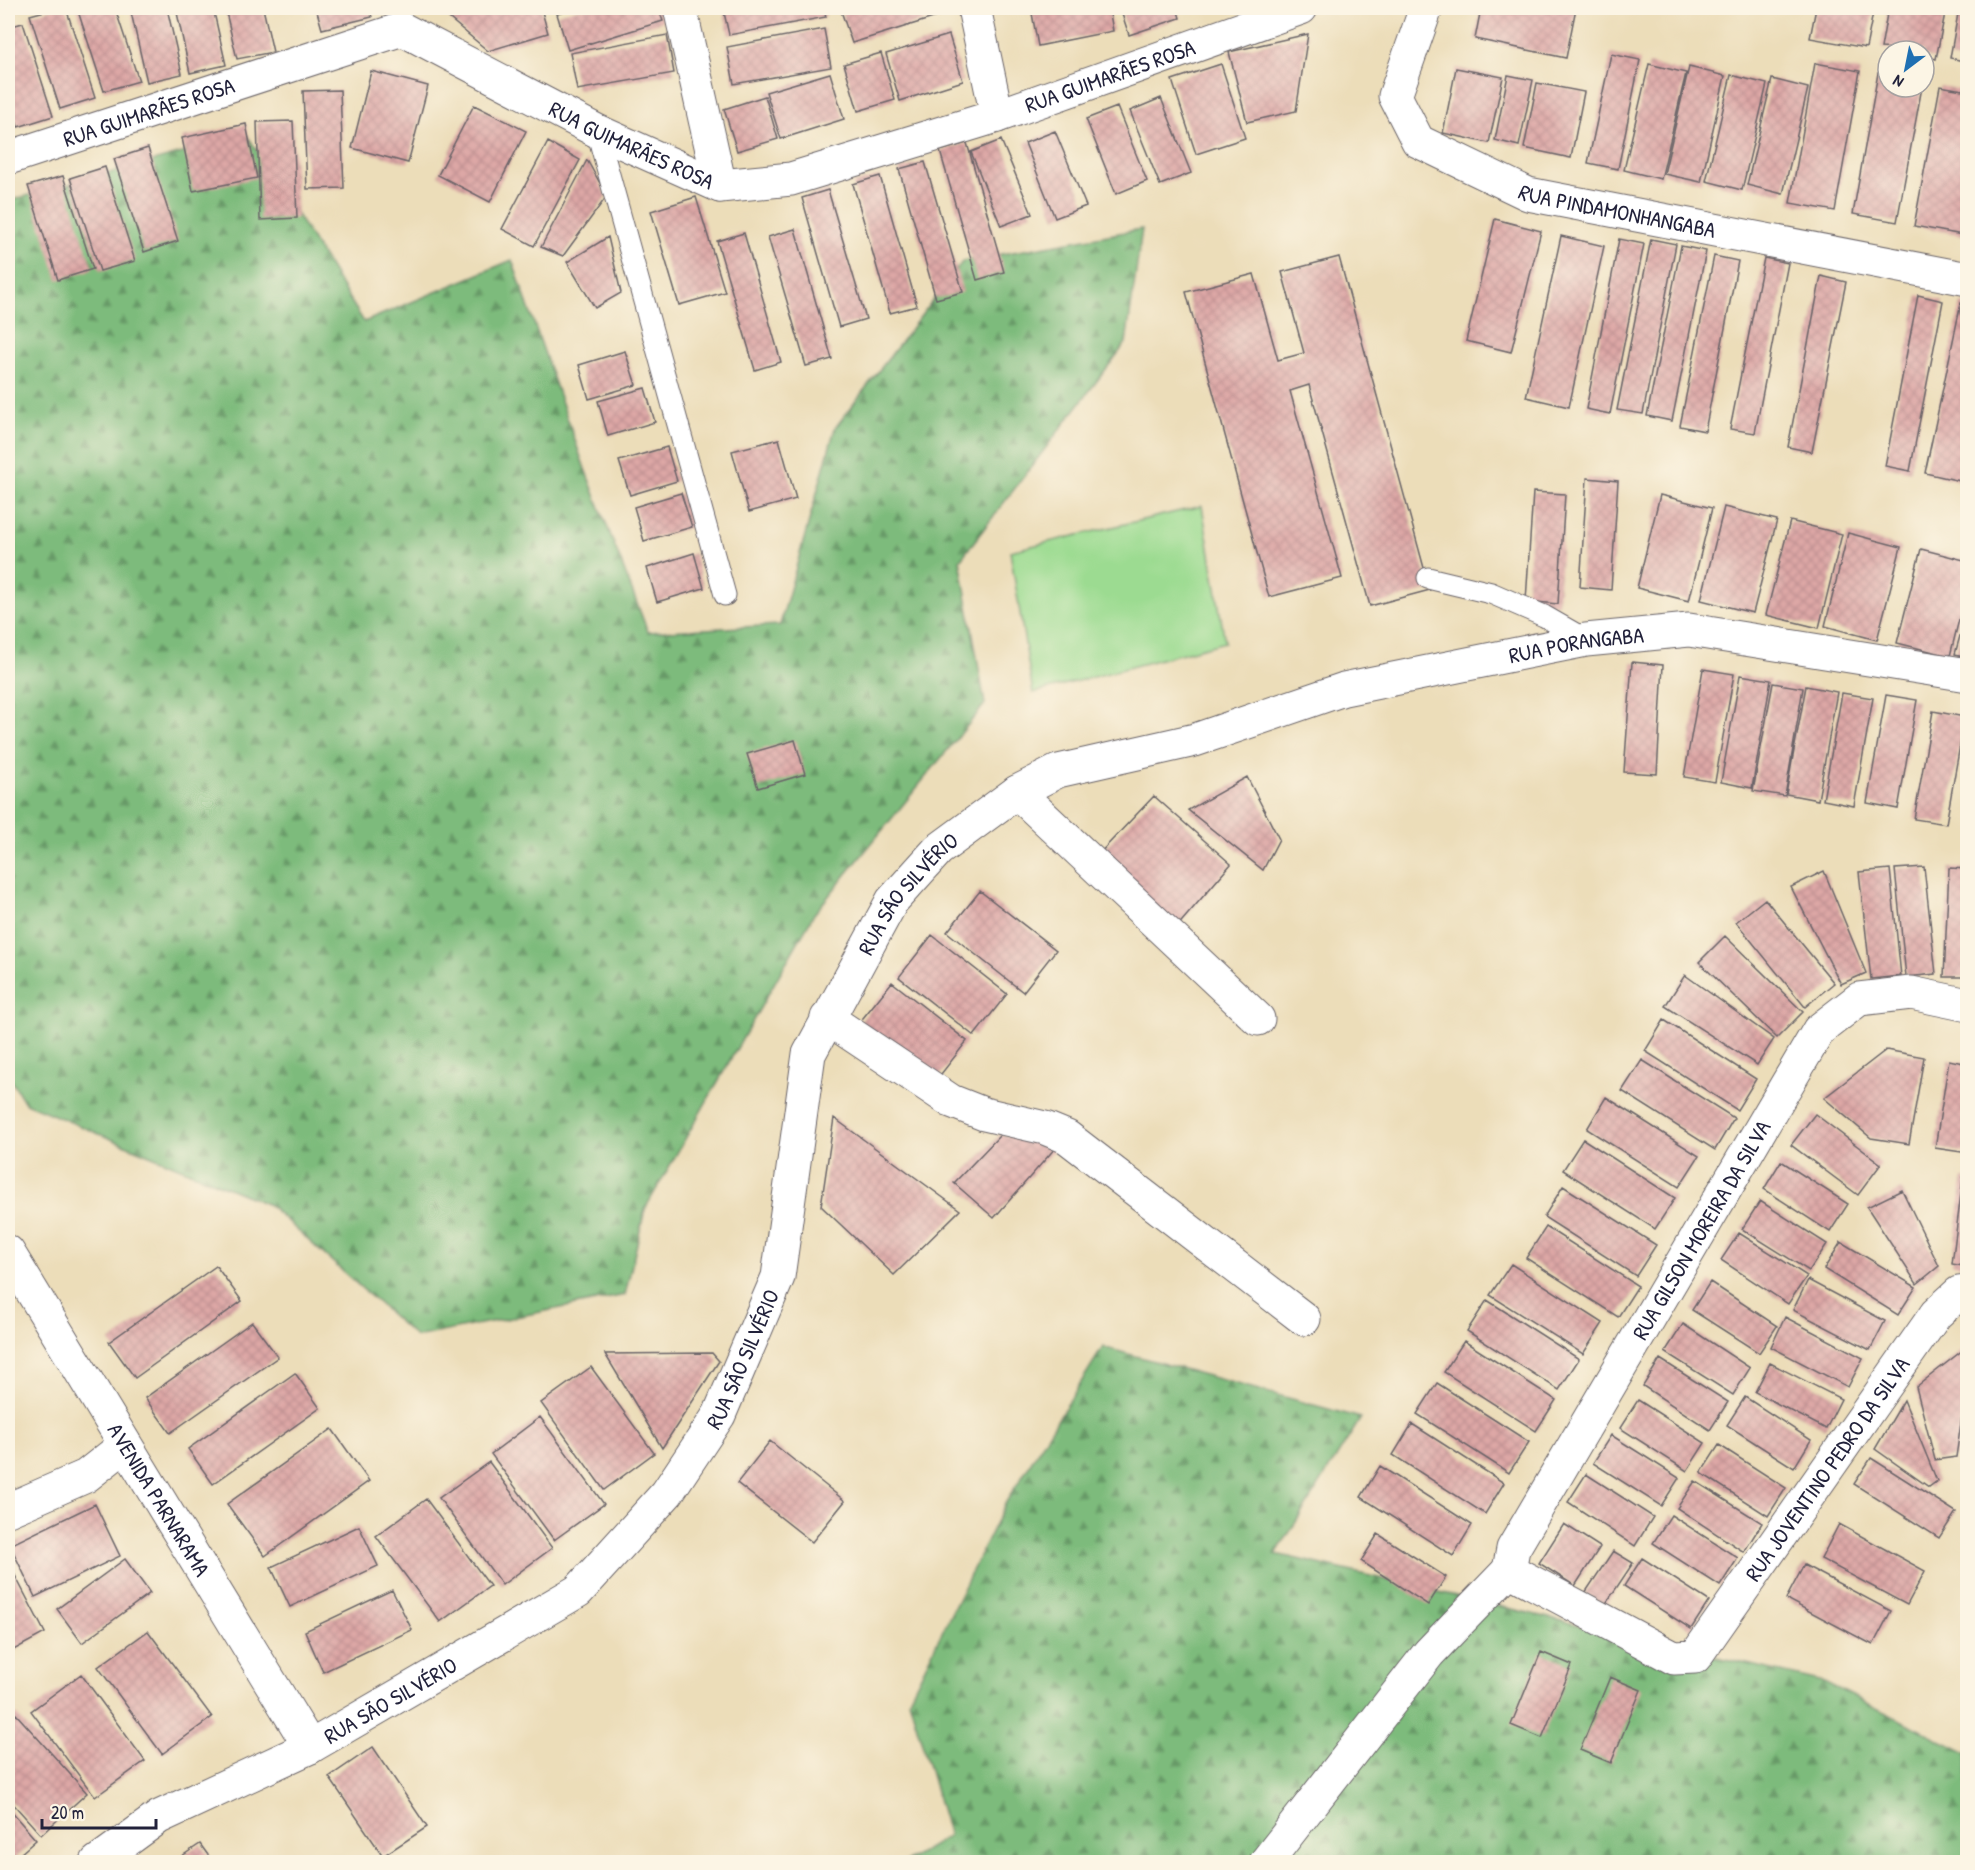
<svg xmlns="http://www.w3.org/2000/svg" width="1975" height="1870" viewBox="0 0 1975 1870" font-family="'Patrick Hand',sans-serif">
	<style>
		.green { fill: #9cdb91; stroke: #5f7e66; stroke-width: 1.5 }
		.forest { fill: url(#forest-firs); stroke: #506e5b; stroke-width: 1.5 }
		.building { fill: url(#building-cross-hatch) }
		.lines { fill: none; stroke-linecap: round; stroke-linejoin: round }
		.service-casing { stroke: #696367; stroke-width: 23 }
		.minor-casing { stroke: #696367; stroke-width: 35 }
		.tertiary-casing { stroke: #696367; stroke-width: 35 }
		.service { stroke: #fff; stroke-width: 21 }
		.minor { stroke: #fff; stroke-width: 33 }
		.tertiary { stroke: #fff; stroke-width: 33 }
		.labels { text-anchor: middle; stroke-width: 5; stroke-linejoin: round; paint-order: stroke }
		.street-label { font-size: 22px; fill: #22223b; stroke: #fcf5e5 }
	</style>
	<defs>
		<pattern id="forest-firs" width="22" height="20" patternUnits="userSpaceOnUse" patternTransform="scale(1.5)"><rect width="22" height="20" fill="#7dbb7b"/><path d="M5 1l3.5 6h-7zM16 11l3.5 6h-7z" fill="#669866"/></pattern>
		<pattern id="building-cross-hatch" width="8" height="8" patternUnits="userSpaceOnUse" patternTransform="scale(1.5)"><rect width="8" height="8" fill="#dda7a6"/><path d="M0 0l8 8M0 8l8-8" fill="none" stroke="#bd8f90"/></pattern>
	</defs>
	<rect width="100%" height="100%" fill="#fcf5e5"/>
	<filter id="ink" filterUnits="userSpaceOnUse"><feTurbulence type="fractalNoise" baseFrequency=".0167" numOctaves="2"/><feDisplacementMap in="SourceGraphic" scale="12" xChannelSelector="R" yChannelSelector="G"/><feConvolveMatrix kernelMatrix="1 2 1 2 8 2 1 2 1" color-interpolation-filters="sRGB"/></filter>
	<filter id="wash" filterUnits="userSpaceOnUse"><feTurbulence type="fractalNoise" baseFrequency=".008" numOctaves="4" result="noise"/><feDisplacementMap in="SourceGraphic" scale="24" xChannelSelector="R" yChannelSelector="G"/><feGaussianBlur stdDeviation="1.35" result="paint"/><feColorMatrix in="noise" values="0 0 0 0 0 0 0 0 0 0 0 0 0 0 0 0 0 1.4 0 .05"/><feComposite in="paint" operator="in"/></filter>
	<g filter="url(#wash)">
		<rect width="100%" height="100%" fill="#ecddb9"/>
		<!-- green -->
		<path class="green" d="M 1202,506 L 1225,642 L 1033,693 L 1010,551 Z"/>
		<!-- forest -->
		<path class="forest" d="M 247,135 L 364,322 L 512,260 L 585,469 L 648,632 L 780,625 L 835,428 L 963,261 L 1142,229 L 1126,343 L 960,560 L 985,704 L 814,914 L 645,1209 L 625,1295 L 416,1337 L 269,1205 L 25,1103 L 8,1075 L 8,201 Z
			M 1103,1347 L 1361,1418 L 1276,1554 L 1824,1682 L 1967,1753 L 1967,1862 L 906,1862 L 949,1836 L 909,1699 L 1006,1502 Z"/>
		<g id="blocks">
			<!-- building -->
			<path class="building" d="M 56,8 L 66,8 L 95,98 L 60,109 L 30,15 Z
				M 77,8 L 115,8 L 139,81 L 104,91 Z
				M 130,8 L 167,8 L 182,74 L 147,82 Z
				M 176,8 L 213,8 L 226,65 L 190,73 Z
				M 225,8 L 263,8 L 273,52 L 237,59 Z
				M 316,8 L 369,8 L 372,17 L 322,29 Z
				M 437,8 L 541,8 L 548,33 L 488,51 Z
				M 579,8 L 658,8 L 663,21 L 568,50 L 557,14 Z
				M 723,8 L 824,8 L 826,17 L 729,35 Z
				M 840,8 L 943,8 L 946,14 L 852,43 Z
				M 1031,8 L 1109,8 L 1113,31 L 1038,46 Z
				M 1120,8 L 1177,8 L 1180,18 L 1129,35 Z
				M 1481,8 L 1576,8 L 1566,58 L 1475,39 Z
				M 1816,8 L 1874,8 L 1866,48 L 1810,38 Z
				M 1888,8 L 1946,8 L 1936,59 L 1924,56 L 1924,51 L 1881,48 Z
				M 1959,8 L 1968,8 L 1968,62 L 1950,58 Z
				M 23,23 L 53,116 L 18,127 L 8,95 L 8,27 Z
				M 824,29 L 831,67 L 734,84 L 727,47 Z
				M 1308,34 L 1296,111 L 1247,122 L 1229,52 Z
				M 667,35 L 674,73 L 577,90 L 570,53 Z
				M 949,35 L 963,81 L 900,101 L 886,54 Z
				M 881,53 L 895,100 L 858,111 L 844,64 Z
				M 1611,54 L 1640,60 L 1618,169 L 1588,163 Z
				M 1815,63 L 1860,71 L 1835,211 L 1790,203 Z
				M 1221,64 L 1245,138 L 1196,154 L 1172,80 Z
				M 1649,64 L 1686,73 L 1661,179 L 1624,170 Z
				M 1689,67 L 1725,76 L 1701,182 L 1664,174 Z
				M 1456,68 L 1503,77 L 1489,143 L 1443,133 Z
				M 371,71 L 428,86 L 408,163 L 352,148 Z
				M 830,73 L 844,119 L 781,139 L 766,92 Z
				M 1878,73 L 1888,75 L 1888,87 L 1922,87 L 1897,222 L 1853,214 Z
				M 1508,75 L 1533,80 L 1519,146 L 1495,140 Z
				M 1731,75 L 1767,84 L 1742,190 L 1706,181 Z
				M 1772,79 L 1808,88 L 1783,194 L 1747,185 Z
				M 1537,83 L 1584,92 L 1571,158 L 1524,148 Z
				M 1940,86 L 1968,91 L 1968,236 L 1914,226 Z
				M 340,90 L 344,188 L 307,189 L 303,91 Z
				M 765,96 L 778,139 L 737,151 L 724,109 Z
				M 1161,98 L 1191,173 L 1160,185 L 1130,111 Z
				M 474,105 L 526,131 L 490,202 L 438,175 Z
				M 1117,107 L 1147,181 L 1116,194 L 1086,119 Z
				M 293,121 L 297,218 L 260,220 L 257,122 Z
				M 246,124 L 257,178 L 193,191 L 182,138 Z
				M 1055,131 L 1086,206 L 1055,218 L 1025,143 Z
				M 1001,140 L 1032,214 L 1001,226 L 971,152 Z
				M 548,142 L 580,160 L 534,246 L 502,229 Z
				M 967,143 L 1004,272 L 977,280 L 940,151 Z
				M 148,148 L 178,241 L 144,252 L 114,159 Z
				M 587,160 L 607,196 L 563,256 L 541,247 Z
				M 925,162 L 963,292 L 936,299 L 899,169 Z
				M 105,167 L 135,261 L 100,271 L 70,178 Z
				M 63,176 L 93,269 L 58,280 L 28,186 Z
				M 880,176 L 917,306 L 890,313 L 853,184 Z
				M 828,190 L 866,319 L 839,327 L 802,198 Z
				M 696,197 L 725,292 L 679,305 L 651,211 Z
				M 1495,219 L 1541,231 L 1511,352 L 1466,341 Z
				M 795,229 L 832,359 L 806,366 L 768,237 Z
				M 744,233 L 781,362 L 755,370 L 717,241 Z
				M 1561,236 L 1604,246 L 1569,407 L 1526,397 Z
				M 608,237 L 621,293 L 595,308 L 567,262 Z
				M 1619,239 L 1644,244 L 1610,414 L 1586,409 Z
				M 1651,239 L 1676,244 L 1643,414 L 1617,410 Z
				M 1681,246 L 1706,251 L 1672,421 L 1647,416 Z
				M 1714,256 L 1738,261 L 1705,431 L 1680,426 Z
				M 1339,257 L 1430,590 L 1370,606 L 1309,385 L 1290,391 L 1342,578 L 1269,597 L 1186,292 L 1254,274 L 1278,360 L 1304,353 L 1282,272 Z
				M 1764,258 L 1788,263 L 1755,433 L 1730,429 Z
				M 1821,276 L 1846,282 L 1812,452 L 1788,447 Z
				M 1918,295 L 1943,301 L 1910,471 L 1885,466 Z
				M 1961,303 L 1968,305 L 1968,469 L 1965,482 L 1925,473 Z
				M 625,351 L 636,385 L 589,399 L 579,365 Z
				M 645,388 L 655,422 L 608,436 L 598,401 Z
				M 779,439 L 796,499 L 749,512 L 732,451 Z
				M 667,447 L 677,481 L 630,495 L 619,461 Z
				M 1587,478 L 1618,481 L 1611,590 L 1580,587 Z
				M 1533,492 L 1565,494 L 1558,604 L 1526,601 Z
				M 681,493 L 692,527 L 644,541 L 634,507 Z
				M 1660,495 L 1712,508 L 1689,601 L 1637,588 Z
				M 1724,507 L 1777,520 L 1753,613 L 1701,600 Z
				M 1790,521 L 1842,534 L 1819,628 L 1766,615 Z
				M 1848,533 L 1901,547 L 1877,640 L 1825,626 Z
				M 1921,549 L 1968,561 L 1968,583 L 1950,656 L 1897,643 Z
				M 694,553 L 704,588 L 657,602 L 647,568 Z
				M 1968,607 L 1968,657 L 1955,654 Z
				M 1632,662 L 1663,665 L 1657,774 L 1624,772 Z
				M 1703,669 L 1734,674 L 1715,782 L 1684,777 Z
				M 1740,675 L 1771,680 L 1752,788 L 1721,782 Z
				M 1773,683 L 1803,688 L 1785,796 L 1753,791 Z
				M 1806,686 L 1837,692 L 1818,800 L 1786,794 Z
				M 1842,693 L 1873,698 L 1854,806 L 1823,800 Z
				M 1886,695 L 1917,700 L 1898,809 L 1867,803 Z
				M 1933,711 L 1965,717 L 1946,824 L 1914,819 Z
				M 795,740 L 805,774 L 758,788 L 747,754 Z
				M 1247,777 L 1279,839 L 1263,870 L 1188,810 Z
				M 1154,796 L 1231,864 L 1176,928 L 1096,857 Z
				M 1924,867 L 1936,974 L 1906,977 L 1895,869 Z
				M 1949,868 L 1968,869 L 1968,977 L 1944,977 Z
				M 1890,869 L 1901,976 L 1871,979 L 1859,872 Z
				M 1824,871 L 1866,973 L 1841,984 L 1791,887 Z
				M 980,891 L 1056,950 L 1023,992 L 947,932 Z
				M 1765,899 L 1834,983 L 1805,1007 L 1736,922 Z
				M 932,935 L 1007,994 L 974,1036 L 899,977 Z
				M 1725,936 L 1803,1012 L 1777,1038 L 1699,962 Z
				M 1685,975 L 1774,1039 L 1757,1065 L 1665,1006 Z
				M 892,982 L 967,1041 L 934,1083 L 859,1023 Z
				M 1664,1020 L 1756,1079 L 1737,1110 L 1645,1051 Z
				M 1886,1050 L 1924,1057 L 1909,1144 L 1871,1138 L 1824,1098 Z
				M 1642,1060 L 1734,1118 L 1715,1150 L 1622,1091 Z
				M 1949,1060 L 1968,1064 L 1968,1153 L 1935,1148 Z
				M 1606,1097 L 1699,1156 L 1679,1187 L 1587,1129 Z
				M 1815,1114 L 1881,1164 L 1858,1195 L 1791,1145 Z
				M 834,1118 L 960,1210 L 894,1275 L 821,1206 Z
				M 1001,1134 L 1057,1146 L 994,1218 L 954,1183 Z
				M 1583,1139 L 1675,1198 L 1655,1229 L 1563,1170 Z
				M 1781,1161 L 1848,1204 L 1830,1232 L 1764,1189 Z
				M 1963,1178 L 1968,1179 L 1968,1267 L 1952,1264 Z
				M 1563,1186 L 1656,1245 L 1636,1276 L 1544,1217 Z
				M 1902,1190 L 1939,1266 L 1917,1284 L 1867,1207 Z
				M 1760,1201 L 1827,1244 L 1809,1271 L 1742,1229 Z
				M 1546,1227 L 1638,1286 L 1618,1317 L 1526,1258 Z
				M 1739,1233 L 1807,1276 L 1788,1304 L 1721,1260 Z
				M 1841,1242 L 1916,1287 L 1898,1315 L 1824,1269 Z
				M 1511,1264 L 1603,1323 L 1583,1354 L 1490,1295 Z
				M 216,1266 L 242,1301 L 135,1378 L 109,1342 Z
				M 1808,1280 L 1885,1321 L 1870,1350 L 1793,1310 Z
				M 1710,1282 L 1777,1326 L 1759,1353 L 1692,1310 Z
				M 1487,1300 L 1579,1359 L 1559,1390 L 1467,1331 Z
				M 1785,1317 L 1863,1358 L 1848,1387 L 1771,1347 Z
				M 252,1322 L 278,1357 L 170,1433 L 145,1398 Z
				M 1683,1324 L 1750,1368 L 1733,1395 L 1665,1352 Z
				M 1464,1341 L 1556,1400 L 1536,1431 L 1444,1372 Z
				M 1968,1346 L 1968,1375 L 1956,1457 L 1935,1460 L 1916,1387 Z
				M 712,1353 L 719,1361 L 662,1448 L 605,1354 Z
				M 1660,1359 L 1728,1402 L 1710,1430 L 1643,1386 Z
				M 1770,1363 L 1841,1399 L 1826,1429 L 1755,1392 Z
				M 591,1367 L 654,1453 L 604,1490 L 541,1403 Z
				M 295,1373 L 320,1408 L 213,1484 L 188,1449 Z
				M 1437,1383 L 1529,1442 L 1509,1473 L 1417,1414 Z
				M 1745,1397 L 1811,1440 L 1794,1468 L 1727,1425 Z
				M 1638,1400 L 1705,1443 L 1687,1471 L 1620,1428 Z
				M 1904,1400 L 1937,1481 L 1929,1487 L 1875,1449 Z
				M 540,1417 L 604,1504 L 554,1540 L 491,1454 Z
				M 1412,1424 L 1504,1483 L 1485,1514 L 1393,1455 Z
				M 332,1429 L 369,1481 L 265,1556 L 227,1504 Z
				M 1611,1435 L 1679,1478 L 1661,1506 L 1593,1463 Z
				M 770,1441 L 845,1501 L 812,1542 L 737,1483 Z
				M 1719,1445 L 1786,1488 L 1768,1516 L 1701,1473 Z
				M 1871,1458 L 1956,1512 L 1939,1538 L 1854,1484 Z
				M 489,1462 L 552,1548 L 502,1585 L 439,1498 Z
				M 1380,1466 L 1472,1525 L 1453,1556 L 1361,1497 Z
				M 1586,1474 L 1653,1517 L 1635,1546 L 1568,1502 Z
				M 1695,1481 L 1762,1523 L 1744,1552 L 1677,1508 Z
				M 426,1499 L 490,1586 L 440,1622 L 376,1536 Z
				M 95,1504 L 120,1556 L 35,1597 L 10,1545 Z
				M 1671,1515 L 1738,1558 L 1720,1586 L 1653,1543 Z
				M 1564,1524 L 1600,1547 L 1575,1586 L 1539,1563 Z
				M 1839,1524 L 1925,1571 L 1907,1605 L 1821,1559 Z
				M 359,1526 L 378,1566 L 290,1607 L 271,1567 Z
				M 1378,1534 L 1446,1577 L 1428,1605 L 1361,1561 Z
				M 1613,1551 L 1633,1563 L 1605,1605 L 1585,1593 Z
				M 1642,1558 L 1709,1601 L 1691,1629 L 1624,1586 Z
				M 125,1559 L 150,1593 L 82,1643 L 57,1609 Z
				M 8,1562 L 45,1633 L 8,1653 Z
				M 1804,1565 L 1891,1611 L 1873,1645 L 1786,1599 Z
				M 392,1590 L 412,1630 L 323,1672 L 305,1631 Z
				M 148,1631 L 212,1717 L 162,1754 L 98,1667 Z
				M 1541,1652 L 1572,1665 L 1542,1738 L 1511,1725 Z
				M 81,1674 L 145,1761 L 95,1797 L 31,1711 Z
				M 1610,1677 L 1641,1690 L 1611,1763 L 1580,1750 Z
				M 16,1714 L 87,1793 L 41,1835 L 8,1798 L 8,1721 Z
				M 373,1747 L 427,1827 L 383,1856 L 329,1777 Z
				M 8,1808 L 36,1840 L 11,1862 L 8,1862 Z
				M 200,1844 L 213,1862 L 173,1862 Z"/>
		</g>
	</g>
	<g filter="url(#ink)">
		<use href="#blocks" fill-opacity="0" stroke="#696367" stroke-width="1.5"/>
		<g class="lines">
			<!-- service casing -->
			<g class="service-casing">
				<path id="service" d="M 597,131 L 725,595
					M 1428,578 L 1491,593 L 1544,616 L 1586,640"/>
			</g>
			<!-- minor casing -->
			<g class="minor-casing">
				<g id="minor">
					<path d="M 680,8 L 720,186"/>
					<path d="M 974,8 L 997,116"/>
					<path id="s1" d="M 1426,8 L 1395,96 L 1418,141 L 1528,194 L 1968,279"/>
					<path id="s2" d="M 8,158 L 402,29 L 597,131 L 720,186 L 791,179 L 997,116 L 1301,8"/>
					<path d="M 1017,792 L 1258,1019"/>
					<path d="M 827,1018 L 951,1101 L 984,1114 L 1045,1128 L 1067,1137 L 1304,1319"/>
					<path d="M 8,1510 L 86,1476 L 124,1446"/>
					<path id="s3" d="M 1509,1570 L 1513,1549 L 1819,1030 L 1859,999 L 1911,993 L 1968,1005"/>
					<path id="s4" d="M 1509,1570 L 1674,1658 L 1695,1657 L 1936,1314 L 1959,1293 L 1968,1292"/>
					<path d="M 1266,1862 L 1429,1653 L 1509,1570"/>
				</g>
			</g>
			<!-- tertiary casing -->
			<g class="tertiary-casing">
				<g id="tertiary">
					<path id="s5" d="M 8,1252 L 310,1747"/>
					<path id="s6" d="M 97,1862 L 159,1817 L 310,1747 L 578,1591 L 667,1493 L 719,1415 L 778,1277 L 809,1054 L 892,901 L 938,850 L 1017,792 L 1058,771 L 1195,740 L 1344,689 L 1586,640 L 1689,630 L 1968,675"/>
				</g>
			</g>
			<!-- service -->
			<use href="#service" class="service"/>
			<!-- minor -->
			<use href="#minor" class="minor"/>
			<!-- tertiary -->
			<use href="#tertiary" class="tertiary"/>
		</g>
	</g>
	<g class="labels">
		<!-- street labels -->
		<g class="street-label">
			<text dy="8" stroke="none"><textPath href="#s2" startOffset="1176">RUA GUIMARÃES ROSA</textPath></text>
			<text dy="8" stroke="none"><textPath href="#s2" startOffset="148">RUA GUIMARÃES ROSA</textPath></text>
			<text dy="8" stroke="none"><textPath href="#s2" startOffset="672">RUA GUIMARÃES ROSA</textPath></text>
			<text dy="8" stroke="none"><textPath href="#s1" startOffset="357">RUA PINDAMONHANGABA</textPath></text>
			<text dy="8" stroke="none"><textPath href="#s6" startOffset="2076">RUA PORANGABA</textPath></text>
			<text dy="8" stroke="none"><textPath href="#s6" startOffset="1344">RUA SÃO SILVÉRIO</textPath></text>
			<text dy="8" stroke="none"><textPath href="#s3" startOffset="392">RUA GILSON MOREIRA DA SILVA</textPath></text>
			<text dy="8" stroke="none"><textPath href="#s6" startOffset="840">RUA SÃO SILVÉRIO</textPath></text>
			<text dy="8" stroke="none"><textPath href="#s4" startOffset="438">RUA JOVENTINO PEDRO DA SILVA</textPath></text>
			<text dy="8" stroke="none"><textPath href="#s5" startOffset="290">AVENIDA PARNARAMA</textPath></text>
			<text dy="8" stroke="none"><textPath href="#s6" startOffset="336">RUA SÃO SILVÉRIO</textPath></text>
		</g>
	</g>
	<!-- margin -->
	<rect width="1975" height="1870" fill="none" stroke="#fcf5e5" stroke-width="30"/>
	<!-- north arrow -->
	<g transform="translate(1906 69) rotate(212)"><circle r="28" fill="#fcf5e5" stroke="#a5a1a1" stroke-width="1.5"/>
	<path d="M0-4.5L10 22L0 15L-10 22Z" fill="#1f6fb2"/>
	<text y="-9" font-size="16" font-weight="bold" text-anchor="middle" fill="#22223b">N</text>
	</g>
	<!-- scale -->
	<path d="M42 1819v9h114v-9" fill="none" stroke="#22223b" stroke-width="3"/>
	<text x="51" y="1819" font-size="18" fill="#22223b" stroke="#fcf5e5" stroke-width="4.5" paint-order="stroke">20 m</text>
</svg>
